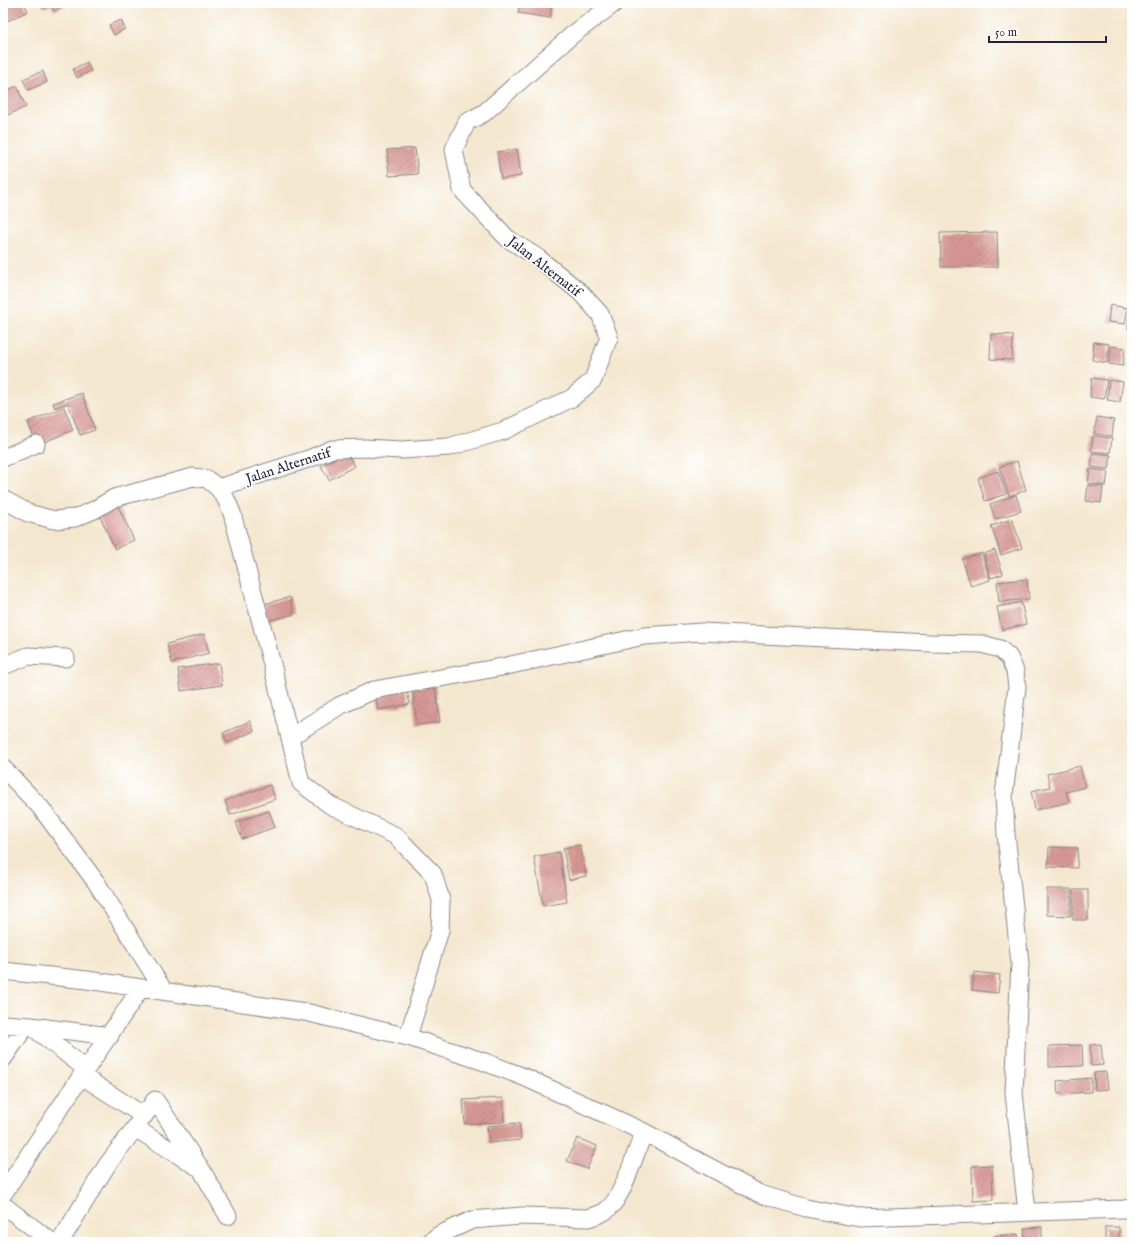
<svg xmlns="http://www.w3.org/2000/svg" width="1135" height="1245" viewBox="0 0 1135 1245" font-family="'IM FELL English',serif">
	<style>
		.building { fill: url(#building-hatch) }
		.lines { fill: none; stroke-linecap: round; stroke-linejoin: round }
		.street-casing { stroke: #8b8485; stroke-width: 19 }
		.street { stroke: #fff; stroke-width: 17 }
		.labels { text-anchor: middle; stroke-width: 3.5; stroke-linejoin: round; paint-order: stroke }
		.street-label { font-size: 14px; fill: #22223b; stroke: #fff }
	</style>
	<defs>
		<pattern id="building-hatch" width="6" height="6" patternUnits="userSpaceOnUse"><rect width="6" height="6" fill="#d89994"/><path d="M-1 1l2-2M0 6l6-6M5 7l2-2" fill="none" stroke="#af7c7a"/></pattern>
	</defs>
	<rect width="100%" height="100%" fill="#fff"/>
	<filter id="ink" filterUnits="userSpaceOnUse"><feTurbulence type="fractalNoise" baseFrequency=".025" numOctaves="2"/><feDisplacementMap in="SourceGraphic" scale="8" xChannelSelector="R" yChannelSelector="G"/><feConvolveMatrix kernelMatrix="1 2 1 2 8 2 1 2 1" color-interpolation-filters="sRGB"/></filter>
	<filter id="wash" filterUnits="userSpaceOnUse"><feTurbulence type="fractalNoise" baseFrequency=".012" numOctaves="4" result="noise"/><feDisplacementMap in="SourceGraphic" scale="16" xChannelSelector="R" yChannelSelector="G"/><feGaussianBlur stdDeviation="0.9" result="paint"/><feColorMatrix in="noise" values="0 0 0 0 0 0 0 0 0 0 0 0 0 0 0 0 0 1.4 0 .05"/><feComposite in="paint" operator="in"/></filter>
	<g filter="url(#wash)">
		<rect width="100%" height="100%" fill="#f4e7cf"/>
		<g id="blocks">
			<!-- building -->
			<path class="building" d="M 3,3 L 24,3 L 28,11 L 3,23 Z
				M 41,3 L 70,3 L 54,11 L 51,5 L 44,8 Z
				M 520,3 L 552,3 L 550,18 L 518,13 Z
				M 121,20 L 125,29 L 114,35 L 109,25 Z
				M 87,62 L 91,71 L 77,78 L 73,69 Z
				M 43,71 L 47,82 L 28,90 L 23,79 Z
				M 17,86 L 26,107 L 3,117 L 3,92 Z
				M 415,148 L 418,174 L 389,176 L 387,150 Z
				M 517,149 L 521,176 L 501,179 L 497,152 Z
				M 997,232 L 998,267 L 941,267 L 940,233 Z
				M 1110,305 L 1128,308 L 1125,324 L 1108,322 Z
				M 1131,309 L 1132,309 L 1132,329 L 1128,329 Z
				M 991,334 L 1013,335 L 1012,360 L 990,359 Z
				M 1094,342 L 1109,344 L 1107,363 L 1092,360 Z
				M 1111,346 L 1125,348 L 1123,366 L 1109,364 Z
				M 1092,378 L 1107,380 L 1104,399 L 1090,397 Z
				M 1109,380 L 1123,382 L 1120,402 L 1107,400 Z
				M 82,393 L 95,430 L 80,435 L 68,403 L 55,408 L 53,403 Z
				M 64,407 L 73,430 L 37,445 L 28,422 Z
				M 1097,417 L 1114,420 L 1112,436 L 1094,434 Z
				M 1093,436 L 1112,438 L 1110,453 L 1091,451 Z
				M 346,452 L 355,466 L 329,480 L 321,466 Z
				M 1093,453 L 1111,455 L 1109,469 L 1091,467 Z
				M 1017,461 L 1026,490 L 1009,496 L 999,467 Z
				M 1090,469 L 1108,471 L 1106,486 L 1088,483 Z
				M 998,471 L 1006,494 L 985,501 L 978,478 Z
				M 1088,485 L 1103,487 L 1101,503 L 1086,501 Z
				M 1016,495 L 1021,511 L 995,519 L 990,504 Z
				M 117,504 L 134,540 L 115,549 L 98,512 Z
				M 1012,519 L 1022,548 L 1001,555 L 991,526 Z
				M 995,550 L 1003,574 L 991,578 L 984,554 Z
				M 982,553 L 990,580 L 971,586 L 962,559 Z
				M 1027,579 L 1029,599 L 999,602 L 997,582 Z
				M 290,597 L 294,614 L 268,621 L 264,604 Z
				M 1021,602 L 1026,624 L 1002,630 L 997,607 Z
				M 204,634 L 209,653 L 172,663 L 167,644 Z
				M 219,663 L 222,685 L 181,691 L 178,669 Z
				M 435,684 L 440,722 L 417,725 L 412,687 Z
				M 406,687 L 410,704 L 378,710 L 375,693 Z
				M 250,721 L 254,731 L 227,743 L 223,733 Z
				M 1080,766 L 1085,787 L 1066,792 L 1069,802 L 1035,810 L 1031,791 L 1050,787 L 1047,774 Z
				M 270,785 L 275,799 L 230,815 L 225,801 Z
				M 269,811 L 275,827 L 242,839 L 236,822 Z
				M 580,845 L 586,876 L 569,880 L 563,848 Z
				M 1049,847 L 1078,848 L 1077,868 L 1048,867 Z
				M 559,852 L 567,902 L 543,906 L 534,857 Z
				M 1047,889 L 1071,889 L 1071,916 L 1047,915 Z
				M 1073,890 L 1088,890 L 1088,920 L 1073,920 Z
				M 974,972 L 1000,975 L 998,993 L 972,990 Z
				M 1101,1044 L 1103,1065 L 1091,1066 L 1090,1045 Z
				M 1082,1045 L 1083,1066 L 1049,1067 L 1049,1046 Z
				M 1106,1072 L 1108,1089 L 1095,1090 L 1094,1073 Z
				M 1091,1078 L 1091,1092 L 1058,1094 L 1057,1081 Z
				M 503,1098 L 504,1122 L 465,1124 L 463,1100 Z
				M 519,1123 L 521,1140 L 489,1143 L 487,1126 Z
				M 577,1138 L 597,1146 L 587,1169 L 567,1161 Z
				M 992,1165 L 993,1200 L 973,1201 L 972,1166 Z
				M 1042,1227 L 1042,1242 L 1025,1242 L 1024,1228 Z
				M 1105,1227 L 1119,1227 L 1119,1242 L 1105,1242 Z
				M 1018,1234 L 1019,1242 L 994,1242 L 994,1236 Z"/>
		</g>
	</g>
	<g filter="url(#ink)">
		<use href="#blocks" fill-opacity="0" stroke="#8b8485" stroke-width="1"/>
		<g class="lines">
			<!-- street casing -->
			<g class="street-casing">
				<path id="street" d="M 3,458 L 36,444
					M 218,488 L 311,458 L 332,449 L 365,448 L 401,450 L 449,447 L 503,431 L 572,398 L 593,380 L 609,337 L 600,314 L 580,292 L 538,258 L 507,238 L 462,190 L 454,149 L 467,122 L 484,113 L 572,35 L 615,3
					M 3,499 L 28,513 L 54,520 L 75,518 L 94,510 L 114,498 L 193,477 L 207,479 L 218,488 L 226,499 L 232,513 L 273,668 L 301,783 L 330,805 L 396,836 L 433,874 L 441,900 L 440,930 L 408,1037
					M 3,666 L 28,656 L 66,658
					M 290,737 L 339,706 L 374,690 L 502,667 L 644,636 L 701,632 L 930,643 L 982,644 L 1000,649 L 1009,657 L 1015,671 L 1017,687 L 1004,795 L 1006,834 L 1020,963 L 1014,1093 L 1027,1212
					M 3,768 L 41,808 L 96,882 L 164,991
					M 3,971 L 87,980 L 305,1012 L 408,1037 L 482,1061 L 524,1077 L 644,1132 L 760,1194 L 806,1208 L 859,1218 L 1124,1209 L 1132,1208
					M 3,1024 L 31,1026 L 110,1036
					M 31,1026 L 86,1069
					M 3,1059 L 26,1026
					M 82,1076 L 144,1116 L 155,1100 L 201,1169 L 228,1216
					M 141,1119 L 135,1128 L 196,1166
					M 3,1194 L 49,1124 L 141,988
					M 3,1205 L 52,1242
					M 60,1242 L 107,1165 L 135,1128
					M 430,1242 L 439,1235 L 472,1220 L 522,1216 L 588,1218 C 595,1216 603,1214 608,1209 C 623,1197 636,1151 644,1132"/>
			</g>
			<!-- street -->
			<use href="#street" class="street"/>
		</g>
	</g>
	<g class="labels">
		<!-- street labels -->
		<g class="street-label">
			<text transform="translate(545 266) rotate(38)" y="5">Jalan Alternatif</text>
			<text transform="translate(288 465) rotate(-18)" y="5">Jalan Alternatif</text>
		</g>
	</g>
	<!-- margin -->
	<rect width="1135" height="1245" fill="none" stroke="#fff" stroke-width="16"/>
	<!-- scale -->
	<path d="M989 36v6h117v-6" fill="none" stroke="#22223b" stroke-width="2"/>
	<text x="995" y="36" font-size="12" fill="#22223b" stroke="#ffffff" stroke-width="3" paint-order="stroke">50 m</text>
</svg>
